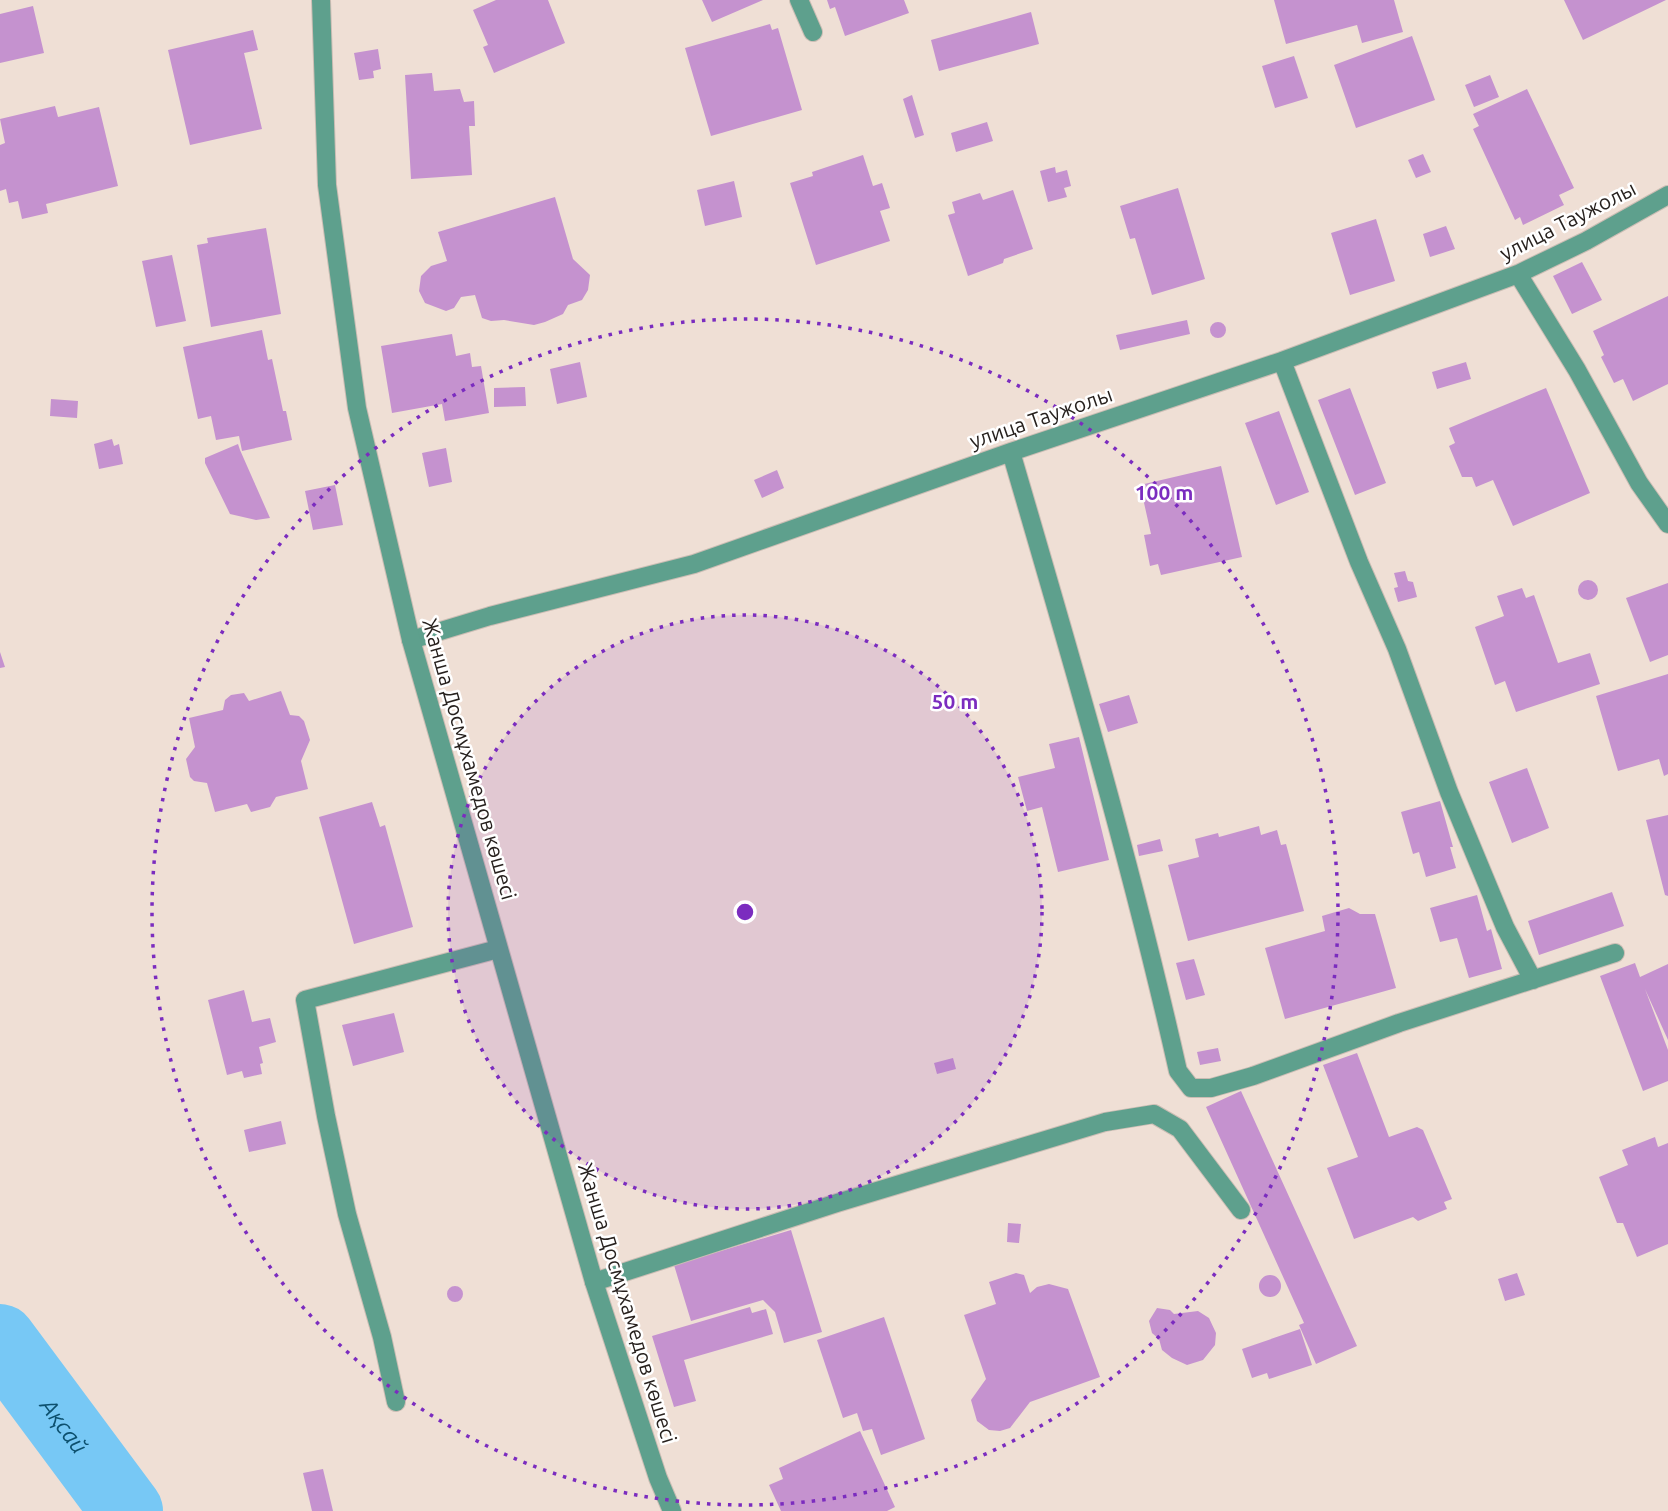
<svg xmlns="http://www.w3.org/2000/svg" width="1668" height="1511" viewBox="0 0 1668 1511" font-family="Ubuntu,sans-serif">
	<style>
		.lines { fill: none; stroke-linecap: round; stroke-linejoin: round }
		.river { stroke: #77c8f5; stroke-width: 72 }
		.building { fill: #c592cf }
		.minor-casing { stroke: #cbbdb4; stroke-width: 20 }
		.tertiary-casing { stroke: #cbbdb4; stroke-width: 20 }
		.minor { stroke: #5ea08d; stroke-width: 18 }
		.tertiary { stroke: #5ea08d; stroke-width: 18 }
		.ring { fill: none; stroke: #7b2cbf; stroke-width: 3.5; stroke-dasharray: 3.5 7 }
		.labels { text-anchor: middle; stroke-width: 5; stroke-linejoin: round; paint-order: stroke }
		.street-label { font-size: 21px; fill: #27211e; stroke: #fff }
		.water-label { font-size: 23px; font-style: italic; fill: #0d506e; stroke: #fff }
		.centre { fill: #7b2cbf; stroke: #fff; stroke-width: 3.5 }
		.ring-label { font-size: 21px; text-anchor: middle; font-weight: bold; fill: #7b2cbf; stroke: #fff; stroke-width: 5; stroke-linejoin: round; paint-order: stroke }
	</style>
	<rect width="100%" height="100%" fill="#efdfd5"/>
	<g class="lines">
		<!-- river -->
		<path class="river" id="s1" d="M 0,1340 L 127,1511"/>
	</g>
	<!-- building -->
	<path class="building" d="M 496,0 L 548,0 L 565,43 L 494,73 L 483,47 L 488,45 L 473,10 Z
		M 702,0 L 763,0 L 712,22 Z
		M 827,0 L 904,0 L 909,13 L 845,36 L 835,7 L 830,9 Z
		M 1274,0 L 1394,0 L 1403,32 L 1362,43 L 1357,25 L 1286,44 Z
		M 1564,0 L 1666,0 L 1583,40 Z
		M 33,6 L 44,53 L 0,63 L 0,14 Z
		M 1031,12 L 1039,44 L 939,71 L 931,40 Z
		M 770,24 L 772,30 L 778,28 L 802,110 L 711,136 L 685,48 Z
		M 253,30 L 258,50 L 244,53 L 262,129 L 190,145 L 168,50 Z
		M 1412,36 L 1435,100 L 1356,128 L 1334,65 Z
		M 378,49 L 381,69 L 373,71 L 374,78 L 359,80 L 354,53 Z
		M 1294,56 L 1308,98 L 1275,108 L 1262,66 Z
		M 432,73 L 434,91 L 460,89 L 464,102 L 474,101 L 475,126 L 469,126 L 472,175 L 411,179 L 405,75 Z
		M 1490,75 L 1499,97 L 1474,107 L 1465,85 Z
		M 1527,89 L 1574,188 L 1559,195 L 1564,205 L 1523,225 L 1520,217 L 1515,220 L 1473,129 L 1479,126 L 1473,114 Z
		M 912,95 L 924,135 L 915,138 L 903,99 Z
		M 55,106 L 58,117 L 99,107 L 118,186 L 46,204 L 48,213 L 22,219 L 18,201 L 9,203 L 6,189 L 0,191 L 0,145 L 5,143 L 0,119 Z
		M 987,122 L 993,141 L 956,152 L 951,133 Z
		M 1423,154 L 1431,172 L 1416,178 L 1408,160 Z
		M 863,155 L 873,186 L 882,183 L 890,208 L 880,211 L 890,241 L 816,265 L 790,183 L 813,176 L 812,172 Z
		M 1055,167 L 1056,173 L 1067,170 L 1071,186 L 1064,188 L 1067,197 L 1048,202 L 1040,171 Z
		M 734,181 L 742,217 L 705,226 L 697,190 Z
		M 1178,188 L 1205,279 L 1152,295 L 1135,238 L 1130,239 L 1120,206 Z
		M 1013,190 L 1033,249 L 1004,259 L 1003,263 L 968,276 L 948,215 L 955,213 L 952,202 L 980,193 L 983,200 Z
		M 555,197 L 573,259 L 590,275 L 588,290 L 582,300 L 568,305 L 563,314 L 545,322 L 534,325 L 504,320 L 491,321 L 482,318 L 475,295 L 461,297 L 454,308 L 446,311 L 425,303 L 419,291 L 421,276 L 431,266 L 447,261 L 438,232 Z
		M 1376,219 L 1395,281 L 1350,295 L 1331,233 Z
		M 1446,226 L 1455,249 L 1430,257 L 1423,234 Z
		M 266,228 L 281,314 L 211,327 L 197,245 L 208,243 L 207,238 Z
		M 172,255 L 186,321 L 156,327 L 142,261 Z
		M 1582,262 L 1602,300 L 1572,314 L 1553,276 Z
		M 1668,296 L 1668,384 L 1633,401 L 1623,379 L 1614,383 L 1601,357 L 1604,355 L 1593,331 Z
		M 1187,320 L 1190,334 L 1120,350 L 1116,335 Z
		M1210 330a8 8 0 1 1 16 0a8 8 0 1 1-16 0Z
		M 262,330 L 268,360 L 272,359 L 283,411 L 286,411 L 292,440 L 242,451 L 239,436 L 216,440 L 211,416 L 198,419 L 183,347 Z
		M 452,334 L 456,356 L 470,353 L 472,367 L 481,366 L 489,413 L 445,421 L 442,404 L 392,413 L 381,346 Z
		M 580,362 L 587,397 L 557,404 L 550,369 Z
		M 1466,362 L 1471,379 L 1437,389 L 1432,372 Z
		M 525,387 L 526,406 L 494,407 L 494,388 Z
		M 1350,388 L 1386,483 L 1355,495 L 1318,400 Z
		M 1546,388 L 1590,493 L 1513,526 L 1493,480 L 1476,487 L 1472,477 L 1462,477 L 1449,446 L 1455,443 L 1449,428 Z
		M 51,399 L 78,401 L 77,418 L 50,416 Z
		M 1279,411 L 1309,492 L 1276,505 L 1245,423 Z
		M 112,439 L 114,446 L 119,444 L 123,464 L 99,469 L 94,444 Z
		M 238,444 L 240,450 L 270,518 L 256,520 L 230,514 L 205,463 L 205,458 Z
		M 446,448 L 452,482 L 429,487 L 422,453 Z
		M 1221,466 L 1242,557 L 1161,575 L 1158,564 L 1150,566 L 1144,535 L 1151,534 L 1140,485 Z
		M 777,470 L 784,488 L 762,498 L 754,480 Z
		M 335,485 L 343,525 L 313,530 L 305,491 Z
		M 1405,571 L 1408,581 L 1413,582 L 1417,597 L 1398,602 L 1394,588 L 1398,587 L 1394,573 Z
		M1578 590a10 10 0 1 1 20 0a10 10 0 1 1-20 0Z
		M 1668,583 L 1668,655 L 1650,662 L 1626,598 Z
		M 1522,588 L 1526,598 L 1534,595 L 1558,663 L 1590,653 L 1600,684 L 1516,712 L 1505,681 L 1495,685 L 1475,627 L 1504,616 L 1497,596 Z
		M 0,652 L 5,667 L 0,668 Z
		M 1668,674 L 1668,774 L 1664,776 L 1659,759 L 1618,771 L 1596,696 Z
		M 281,691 L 290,715 L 299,716 L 304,721 L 310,740 L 301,761 L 308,789 L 276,797 L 270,807 L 251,812 L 247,804 L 215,812 L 207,783 L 194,781 L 190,777 L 186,759 L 195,747 L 189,718 L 223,710 L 225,700 L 231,695 L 244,693 L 249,701 Z
		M 1129,695 L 1138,723 L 1108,732 L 1099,704 Z
		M 1079,737 L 1109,860 L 1058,872 L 1042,807 L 1027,811 L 1018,777 L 1055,768 L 1049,744 Z
		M 1527,768 L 1549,828 L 1512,843 L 1489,782 Z
		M 1440,801 L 1453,847 L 1450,847 L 1456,868 L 1426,877 L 1419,852 L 1413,854 L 1401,812 Z
		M 372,802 L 380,827 L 385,825 L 413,927 L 354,944 L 319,817 Z
		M 1668,815 L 1668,896 L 1665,895 L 1646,820 Z
		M 1259,826 L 1261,835 L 1277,830 L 1281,845 L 1286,844 L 1304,911 L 1188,941 L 1168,865 L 1199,857 L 1195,839 L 1218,833 L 1219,837 Z
		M 1160,839 L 1163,851 L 1139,856 L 1137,845 Z
		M 1612,892 L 1624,926 L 1539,955 L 1528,921 Z
		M 1477,895 L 1487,931 L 1491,929 L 1502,969 L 1469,978 L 1457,938 L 1440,942 L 1430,908 Z
		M 1349,908 L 1360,914 L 1375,914 L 1396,988 L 1285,1019 L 1265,948 L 1325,931 L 1322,916 Z
		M 1194,959 L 1205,995 L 1186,1000 L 1176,963 Z
		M 1635,963 L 1640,977 L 1668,964 L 1668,1040 L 1645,989 L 1668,1050 L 1668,1081 L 1643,1091 L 1600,976 Z
		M 244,990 L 252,1022 L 270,1018 L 276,1042 L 259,1047 L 263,1063 L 260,1064 L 262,1074 L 244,1078 L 242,1071 L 227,1075 L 208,1000 Z
		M 394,1013 L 404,1052 L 353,1066 L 342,1025 Z
		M 1218,1048 L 1221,1061 L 1200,1065 L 1197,1052 Z
		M 1357,1053 L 1389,1137 L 1417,1127 L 1423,1130 L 1452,1199 L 1444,1202 L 1447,1209 L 1418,1221 L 1413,1217 L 1354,1239 L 1327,1168 L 1358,1157 L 1323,1065 Z
		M 953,1058 L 956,1069 L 937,1074 L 934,1063 Z
		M 1241,1091 L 1357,1346 L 1316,1364 L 1299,1325 L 1304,1323 L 1206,1107 Z
		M 281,1121 L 286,1144 L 249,1152 L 244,1130 Z
		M 1655,1137 L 1658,1147 L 1668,1143 L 1668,1244 L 1637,1257 L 1623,1223 L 1617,1223 L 1599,1177 L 1628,1165 L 1622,1150 Z
		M 1008,1223 L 1021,1224 L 1019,1243 L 1007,1242 Z
		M 791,1230 L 822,1332 L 784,1343 L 775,1312 L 763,1300 L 691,1321 L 674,1265 Z
		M 1016,1273 L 1024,1275 L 1030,1293 L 1037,1287 L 1049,1284 L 1068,1289 L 1100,1377 L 1030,1402 L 1010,1428 L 1000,1431 L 989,1430 L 977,1421 L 971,1400 L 986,1379 L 964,1315 L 996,1304 L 989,1282 Z
		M 1517,1273 L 1525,1295 L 1505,1301 L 1498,1279 Z
		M1259 1286a11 11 0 1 1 22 0a11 11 0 1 1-22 0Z
		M447 1294a8 8 0 1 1 16 0a8 8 0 1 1-16 0Z
		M 750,1307 L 752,1313 L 766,1309 L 773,1334 L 684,1360 L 696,1401 L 674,1407 L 652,1336 Z
		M 1157,1308 L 1170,1310 L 1174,1314 L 1198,1311 L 1209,1318 L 1216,1333 L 1215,1345 L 1203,1360 L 1187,1365 L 1172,1358 L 1162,1350 L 1159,1339 L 1152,1333 L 1149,1321 Z
		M 884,1317 L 925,1439 L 881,1455 L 872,1429 L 863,1431 L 857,1413 L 843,1418 L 817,1340 Z
		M 1300,1329 L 1312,1365 L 1269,1379 L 1267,1373 L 1252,1378 L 1242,1349 Z
		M 860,1431 L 895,1507 L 887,1511 L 781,1511 L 769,1485 L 783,1479 L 779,1468 Z
		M 323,1469 L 333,1511 L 312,1511 L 303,1473 Z"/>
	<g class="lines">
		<!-- minor casing -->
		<g class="minor-casing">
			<path id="minor" d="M 799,0 L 813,32
				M 1518,274 L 1577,370 L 1639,483 L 1668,524
				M 1282,361 L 1359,562 L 1397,649 L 1449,792 L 1505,927 L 1533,980
				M 1011,452 C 1071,657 1131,862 1178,1071 L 1191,1088 L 1211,1088 L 1253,1076 L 1399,1023 L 1615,953
				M 411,640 L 490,616 L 694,564 L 1011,452 L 1282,361 L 1518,274 L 1586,241 L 1668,195
				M 594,1282 L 837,1203 L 1105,1122 L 1154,1114 L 1180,1129 L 1241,1210
				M 396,1402 L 382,1337 L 347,1214 L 326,1116 L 305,1000 L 498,949"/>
		</g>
		<!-- tertiary casing -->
		<g class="tertiary-casing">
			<path id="tertiary" d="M 321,0 L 327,185 L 357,408 L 411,640 L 594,1282 L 658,1478 L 672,1511"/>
		</g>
		<!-- minor -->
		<use href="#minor" class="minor"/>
		<!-- tertiary -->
		<use href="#tertiary" class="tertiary"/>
	</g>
	<!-- distance rings -->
	<circle cx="745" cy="912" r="297" fill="#7b2cbf" fill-opacity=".12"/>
	<g class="ring">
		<circle cx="745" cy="912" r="297"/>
		<circle cx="745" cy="912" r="593"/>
	</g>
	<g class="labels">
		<!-- street labels -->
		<g class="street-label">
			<text transform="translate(1568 221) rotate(-27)" y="7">улица Таужолы</text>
			<text transform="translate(1041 418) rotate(-19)" y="7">улица Таужолы</text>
			<text transform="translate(469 759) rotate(74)" y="7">Жанша Досмұхамедов көшесі</text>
			<text transform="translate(627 1303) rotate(73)" y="7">Жанша Досмұхамедов көшесі</text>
		</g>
		<!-- water labels -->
		<g class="water-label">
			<text dy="8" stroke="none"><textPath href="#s1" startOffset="107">Ақсай</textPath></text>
		</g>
	</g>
	<circle cx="745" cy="912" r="10" class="centre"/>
	<g class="ring-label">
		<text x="1164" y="500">100 m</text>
		<text x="955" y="709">50 m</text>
	</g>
</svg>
